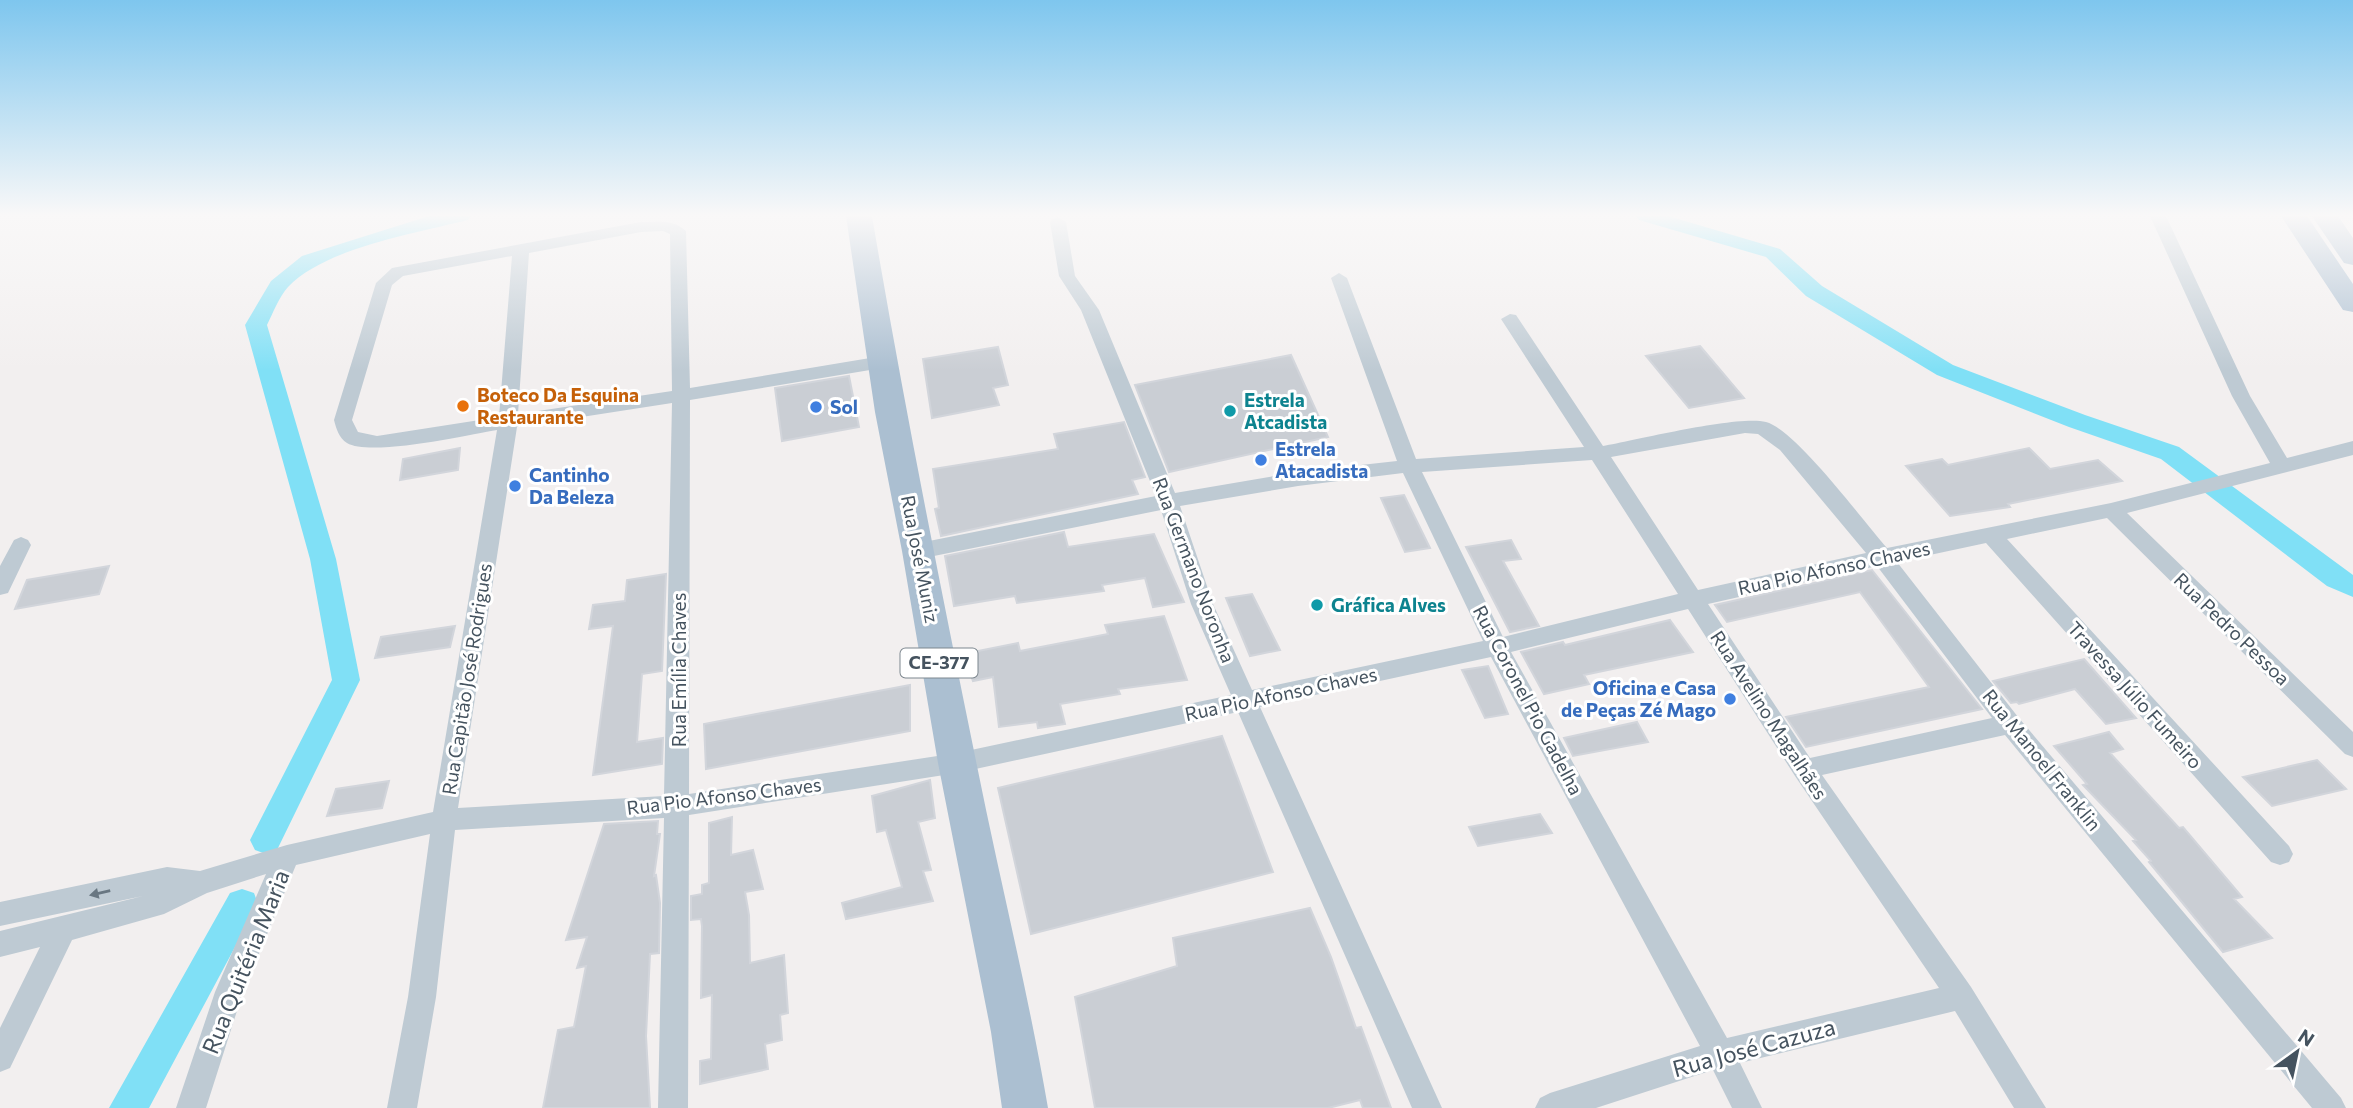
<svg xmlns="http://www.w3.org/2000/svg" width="2353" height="1108" viewBox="0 0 2353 1108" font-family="Commissioner,sans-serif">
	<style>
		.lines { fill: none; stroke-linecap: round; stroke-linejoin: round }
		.canal { fill: #80e0f6; fill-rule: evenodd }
		.building { fill: #caced4; stroke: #d2d5db; stroke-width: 2 }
		.street { fill: #becad3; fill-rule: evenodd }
		.primary { fill: #abbfd1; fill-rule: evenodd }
		.oneway { fill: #697782 }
		.food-dot { fill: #e8710a; stroke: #fff; stroke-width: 2.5 }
		.shop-dot { fill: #3f7fe0; stroke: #fff; stroke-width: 2.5 }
		.culture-dot { fill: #0f9aa8; stroke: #fff; stroke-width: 2.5 }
		.labels { text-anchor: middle; stroke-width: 6; stroke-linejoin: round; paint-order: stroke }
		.shield { fill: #fff; stroke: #7d878f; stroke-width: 2 }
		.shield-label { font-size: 18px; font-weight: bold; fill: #45535f }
		.food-label { font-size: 19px; font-weight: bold; fill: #c56008; stroke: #fff; text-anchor: start }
		.culture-label { font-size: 19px; font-weight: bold; fill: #0d838f; stroke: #fff; text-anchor: start }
		.shop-label { font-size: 19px; font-weight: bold; fill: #366cbe; stroke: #fff; text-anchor: start }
		.street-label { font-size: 19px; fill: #45535f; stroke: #fff }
		.near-street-label { font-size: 23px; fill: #45535f; stroke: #fff }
	</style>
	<rect width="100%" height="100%" fill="#f2efef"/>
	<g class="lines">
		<!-- canal -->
		<path class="canal" d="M 429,216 L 471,216 L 468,220 C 416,233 325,248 288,287 C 279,297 273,313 267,325 L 336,559 L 360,680 L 277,850 L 266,854 L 255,850 L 250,840 L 332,680 L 310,559 L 245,325 L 271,281 L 302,256 Z
			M 1636,216 L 1668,216 L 1780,249 L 1822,286 L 1953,365 L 2085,415 L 2179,447 L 2353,575 L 2353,597 L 2327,586 L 2161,459 L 2069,427 L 1937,375 L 1806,296 L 1766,257 L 1639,220 Z
			M 242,889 L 254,893 L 258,904 L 149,1108 L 109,1108 L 230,893 Z"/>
	</g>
	<!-- building -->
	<path class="building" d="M 1700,346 L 1744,398 L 1689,408 L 1646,356 Z
		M 998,347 L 1008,385 L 993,388 L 999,405 L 932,418 L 923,359 Z
		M 1291,355 L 1328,437 L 1169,472 L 1135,385 Z
		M 849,376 L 859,427 L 782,441 L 775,388 Z
		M 1124,422 L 1145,477 L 1132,480 L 1138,494 L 941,536 L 935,509 L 939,508 L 933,469 L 1058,449 L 1054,434 Z
		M 460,448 L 458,470 L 400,480 L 403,459 Z
		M 2029,448 L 2050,469 L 2098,460 L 2122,481 L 2008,504 L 2010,507 L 1950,516 L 1906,466 L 1942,459 L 1948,465 Z
		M 1404,495 L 1430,548 L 1405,552 L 1381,498 Z
		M 1064,532 L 1068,547 L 1154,534 L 1184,602 L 1153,607 L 1145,578 L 1102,585 L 1104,591 L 1017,603 L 1015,596 L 954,606 L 945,556 Z
		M 1511,540 L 1521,559 L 1503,561 L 1539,626 L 1510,632 L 1466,547 Z
		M 109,566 L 99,594 L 15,609 L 27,580 Z
		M 1872,570 L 1982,709 L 1806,747 L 1786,717 L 1929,687 L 1860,592 L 1727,622 L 1715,605 Z
		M 666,574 L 662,671 L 642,674 L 637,742 L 663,738 L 662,764 L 593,775 L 613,626 L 589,629 L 593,605 L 625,601 L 627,580 Z
		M 1252,594 L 1280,650 L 1250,656 L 1226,598 Z
		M 1164,616 L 1187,680 L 1118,689 L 1120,694 L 1060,704 L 1065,724 L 1038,728 L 1037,722 L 999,727 L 993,677 L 973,681 L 963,654 L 1018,643 L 1020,651 L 1108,634 L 1105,625 Z
		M 1670,620 L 1693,652 L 1584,675 L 1589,684 L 1544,694 L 1521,652 L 1563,642 L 1565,645 Z
		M 455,626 L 450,647 L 375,658 L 381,637 Z
		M 2084,659 L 2136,718 L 2106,724 L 2075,689 L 2019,704 L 2017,702 L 2011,703 L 1993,681 Z
		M 1488,666 L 1508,714 L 1485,718 L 1462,670 Z
		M 910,685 L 910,731 L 706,769 L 704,724 Z
		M 1637,722 L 1648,742 L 1573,756 L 1564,738 Z
		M 2109,732 L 2123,749 L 2110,753 L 2179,828 L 2183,827 L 2242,897 L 2234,899 L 2272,938 L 2223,952 L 2149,862 L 2151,861 L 2133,841 L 2136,840 L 2083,785 L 2087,784 L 2054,746 Z
		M 1222,736 L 1273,872 L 1031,934 L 998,788 Z
		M 2317,760 L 2346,789 L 2272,806 L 2243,777 Z
		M 930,780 L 935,818 L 918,822 L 931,870 L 923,871 L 933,901 L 846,919 L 842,903 L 902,887 L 886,830 L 877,832 L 872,796 Z
		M 389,781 L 382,808 L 327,816 L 336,789 Z
		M 1540,814 L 1552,833 L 1478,846 L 1469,827 Z
		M 732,817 L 731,855 L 753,850 L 763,889 L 745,892 L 749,915 L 750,963 L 784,955 L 788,1013 L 780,1015 L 782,1040 L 765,1044 L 768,1069 L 700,1084 L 700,1061 L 711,1059 L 712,995 L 701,998 L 702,926 L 701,919 L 691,920 L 691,896 L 702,894 L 702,885 L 709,883 L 709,823 Z
		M 658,821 L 657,834 L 660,834 L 654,876 L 656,875 L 660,903 L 659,953 L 650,954 L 646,1036 L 650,1108 L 543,1108 L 558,1030 L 574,1027 L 586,966 L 577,968 L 587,937 L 566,940 L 604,824 Z
		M 1310,908 L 1331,957 L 1356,1028 L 1361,1027 L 1391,1108 L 1363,1108 L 1360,1100 L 1328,1108 L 1095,1108 L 1075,997 L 1177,966 L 1173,938 Z"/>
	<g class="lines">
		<!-- street -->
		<path class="street" d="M 2150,216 L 2166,216 L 2250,396 L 2287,458 L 2353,441 L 2353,455 L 2127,513 L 2353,732 L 2353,757 L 2345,754 L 2107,518 L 2007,539 L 2289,846 L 2293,854 L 2289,862 L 2280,865 L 2271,862 L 1986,543 L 1897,562 L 2018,717 L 2341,1098 L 2346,1108 L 2312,1108 L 2005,735 L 1822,775 L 1971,987 L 2046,1108 L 2014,1108 L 1955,1011 L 1740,1063 L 1762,1108 L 1732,1108 L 1713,1070 L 1596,1108 L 1535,1108 L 1540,1098 L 1550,1093 L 1700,1046 L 1491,657 L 1260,707 L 1442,1108 L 1412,1108 L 1238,712 L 957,773 L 689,815 L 688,1108 L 658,1108 L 664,818 L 455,830 L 436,997 L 417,1108 L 387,1108 L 408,997 L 430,834 L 296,865 L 243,992 L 206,1108 L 176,1108 L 215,992 L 266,874 L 207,893 L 164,914 L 72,940 L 10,1068 L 0,1072 L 0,1028 L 40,947 L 0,957 L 0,931 L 143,896 L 0,926 L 0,902 L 167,867 L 200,871 L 287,845 L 433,812 L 497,430 C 468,435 370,457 347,443 C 339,438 336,428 334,420 L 376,283 L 392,268 L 641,222 C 657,222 674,219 686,231 L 690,388 L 882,356 L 891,362 L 882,368 L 690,400 L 689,794 L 957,753 L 1231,695 L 1191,604 L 1161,510 L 919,559 L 912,556 L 909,551 L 912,546 L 919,543 L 1156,496 L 1081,310 L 1059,276 L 1050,222 L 1052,219 L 1058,217 L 1066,222 L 1075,276 L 1099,310 L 1175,493 L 1298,472 L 1397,461 L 1331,278 L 1339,273 L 1347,278 L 1416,459 L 1584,447 L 1501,319 L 1510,314 L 1516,315 L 1603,446 C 1637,440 1737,415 1766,422 C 1796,430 1863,521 1887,548 L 2111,503 L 2270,463 L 2232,396 ZM 663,231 L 670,234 L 672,391 L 518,414 L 529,253 L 641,232 ZM 512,256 L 499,417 L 377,436 L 358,432 L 352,420 L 392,285 L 403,276 ZM 672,403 L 664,796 L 458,808 L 517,427 ZM 1745,433 L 1758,434 L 1780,450 L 1866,553 L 1698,590 L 1611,457 ZM 1592,460 L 1678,594 L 1503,637 L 1422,472 ZM 1403,473 L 1483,641 L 1252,690 L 1213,604 L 1180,506 L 1298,486 ZM 1877,566 L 1992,718 L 1810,758 L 1708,604 ZM 1688,609 L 1795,776 L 1939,988 L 1727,1038 L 1511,652 Z
			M 21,537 L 28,540 L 31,545 L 8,593 L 0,595 L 0,566 L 14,540 Z"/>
		<!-- primary -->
		<path class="primary" d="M 846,216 L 872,216 C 903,399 939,580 976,761 C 999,877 1028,991 1048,1108 L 1002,1108 L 991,1032 L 938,763 L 902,551 L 875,412 Z
			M 2281,216 L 2307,216 L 2353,284 L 2353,312 L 2343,310 Z
			M 2312,216 L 2338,216 L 2353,238 L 2353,265 L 2344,263 Z"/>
	</g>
	<!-- one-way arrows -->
	<defs><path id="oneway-solid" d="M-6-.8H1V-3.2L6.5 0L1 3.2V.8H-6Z" transform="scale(1.75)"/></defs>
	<use class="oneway" href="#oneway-solid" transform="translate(100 893) rotate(167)"/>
	<!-- sky -->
	<linearGradient id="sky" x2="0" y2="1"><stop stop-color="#7ec6ee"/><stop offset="0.58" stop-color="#f9f8f8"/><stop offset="1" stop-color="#f9f8f8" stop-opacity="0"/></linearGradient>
	<rect width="2353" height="371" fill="url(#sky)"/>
	<!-- markers -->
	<circle class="food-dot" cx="463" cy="406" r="7"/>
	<g class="shop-dot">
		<circle cx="816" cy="407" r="7"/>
		<circle cx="1261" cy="460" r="7"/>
		<circle cx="515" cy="486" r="7"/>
		<circle cx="1730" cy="699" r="7"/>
	</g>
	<g class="culture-dot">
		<circle cx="1230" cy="411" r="7"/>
		<circle cx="1317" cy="605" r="7"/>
	</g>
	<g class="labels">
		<!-- shield labels -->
		<rect class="shield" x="900.5" y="648.5" width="77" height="29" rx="5"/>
		<g class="shield-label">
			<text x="939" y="669">CE-377</text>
		</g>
		<!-- food labels -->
		<g class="food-label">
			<text x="477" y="402">Boteco Da Esquina<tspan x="477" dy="22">Restaurante</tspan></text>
		</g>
		<!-- culture labels -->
		<g class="culture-label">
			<text x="1244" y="407">Estrela<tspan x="1244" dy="22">Atcadista</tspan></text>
			<text x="1331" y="612">Gráfica Alves</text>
		</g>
		<!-- shop labels -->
		<g class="shop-label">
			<text x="830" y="414">Sol</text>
			<text x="1275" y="456">Estrela<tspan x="1275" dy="22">Atacadista</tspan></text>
			<text x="529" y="482">Cantinho<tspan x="529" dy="22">Da Beleza</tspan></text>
			<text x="1716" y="695" text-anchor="end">Oficina e Casa<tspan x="1716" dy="22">de Peças Zé Mago</tspan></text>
		</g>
		<!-- street labels -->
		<g class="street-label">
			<text transform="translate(920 559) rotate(79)" y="7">Rua José Muniz</text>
			<text transform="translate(1834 568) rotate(-12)" y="7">Rua Pio Afonso Chaves</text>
			<text transform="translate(1194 570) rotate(69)" y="7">Rua Germano Noronha</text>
			<text transform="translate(2232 629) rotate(44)" y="7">Rua Pedro Pessoa</text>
			<text transform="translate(679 670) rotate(-90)" y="7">Rua Emília Chaves</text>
			<text transform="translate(467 679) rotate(-81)" y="7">Rua Capitão José Rodrigues</text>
			<text transform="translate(1281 694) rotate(-12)" y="7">Rua Pio Afonso Chaves</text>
			<text transform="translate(2135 695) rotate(48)" y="7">Travessa Júlio Fumeiro</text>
			<text transform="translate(1528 700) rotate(62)" y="7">Rua Coronel Pio Gadelha</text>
			<text transform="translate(1769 715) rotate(57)" y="7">Rua Avelino Magalhães</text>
			<text transform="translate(2042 760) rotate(51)" y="7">Rua Manoel Franklin</text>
			<text transform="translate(724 796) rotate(-7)" y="7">Rua Pio Afonso Chaves</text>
		</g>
		<!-- near-street labels -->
		<g class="near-street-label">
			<text transform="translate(246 962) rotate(-68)" y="8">Rua Quitéria Maria</text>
			<text transform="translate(1754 1048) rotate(-15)" y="8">Rua José Cazuza</text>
		</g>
	</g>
	<!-- north arrow -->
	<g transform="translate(2297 1052) rotate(33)" stroke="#ffffff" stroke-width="5" paint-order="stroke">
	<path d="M0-5L12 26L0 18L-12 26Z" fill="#45535f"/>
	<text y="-10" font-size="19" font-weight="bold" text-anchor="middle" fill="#45535f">N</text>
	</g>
</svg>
